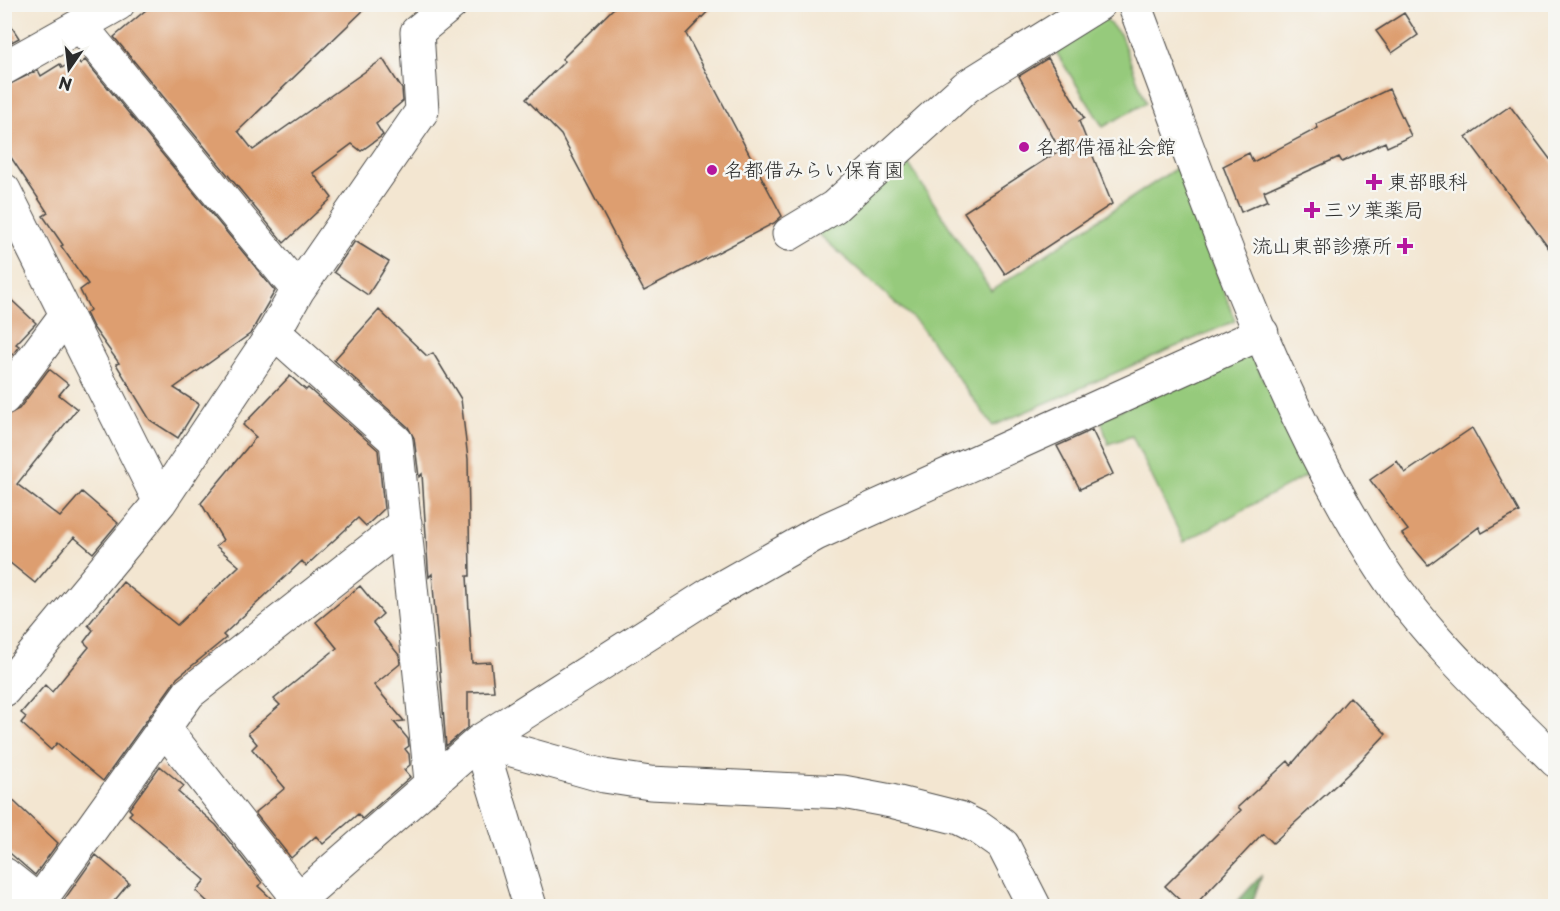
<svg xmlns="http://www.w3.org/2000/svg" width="1560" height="911" viewBox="0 0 1560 911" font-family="'Playpen Sans','Klee One',sans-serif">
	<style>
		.green { fill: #96ca7b; stroke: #607a53; stroke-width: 1.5 }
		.forest { fill: #78ae6b; stroke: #526c4b; stroke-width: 1.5 }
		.building { fill: #dd9e70 }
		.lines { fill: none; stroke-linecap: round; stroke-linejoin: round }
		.minor-casing { stroke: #494744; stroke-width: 35 }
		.minor { stroke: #fff; stroke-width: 33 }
		.poi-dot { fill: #b5179e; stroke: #f6f6f2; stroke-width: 2 }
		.labels { text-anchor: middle; stroke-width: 5; stroke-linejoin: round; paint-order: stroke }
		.poi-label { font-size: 20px; fill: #2b2b2b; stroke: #f6f6f2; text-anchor: start }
	</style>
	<rect width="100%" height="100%" fill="#f6f6f2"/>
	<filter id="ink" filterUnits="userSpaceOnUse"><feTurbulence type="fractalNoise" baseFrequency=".0167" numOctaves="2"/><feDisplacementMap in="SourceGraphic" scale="12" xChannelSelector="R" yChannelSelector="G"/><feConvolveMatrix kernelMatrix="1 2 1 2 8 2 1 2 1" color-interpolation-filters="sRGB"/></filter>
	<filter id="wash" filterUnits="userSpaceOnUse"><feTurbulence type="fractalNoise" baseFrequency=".008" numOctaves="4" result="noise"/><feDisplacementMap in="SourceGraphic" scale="24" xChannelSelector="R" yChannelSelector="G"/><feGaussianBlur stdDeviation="1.35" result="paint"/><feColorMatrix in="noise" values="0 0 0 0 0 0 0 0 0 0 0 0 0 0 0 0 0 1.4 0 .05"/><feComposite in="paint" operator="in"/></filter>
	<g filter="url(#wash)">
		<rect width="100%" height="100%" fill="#f3e6d1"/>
		<!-- green -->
		<path class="green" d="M 1104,18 L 1120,34 L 1146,103 L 1103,127 L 1054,49 Z
			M 904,157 L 991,291 L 1178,167 L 1235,321 L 993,426 L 918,323 L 813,229 Z
			M 1249,350 L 1311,473 L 1184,542 L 1132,436 L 1108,444 L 1101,419 Z"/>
		<!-- forest -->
		<path class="forest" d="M 1262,875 L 1251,906 L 1233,906 Z"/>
		<g id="blocks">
			<!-- building -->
			<path class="building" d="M 153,4 L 370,4 L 238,131 L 253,150 L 383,59 L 402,89 L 403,101 L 376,124 L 383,135 L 361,151 L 352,144 L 313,173 L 332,198 L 284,243 L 114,37 Z
				M 618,4 L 715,4 L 686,34 L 782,216 L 774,223 L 644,291 L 561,135 L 526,99 L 565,61 L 562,59 Z
				M 1404,13 L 1418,35 L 1392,53 L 1376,31 Z
				M 4,15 L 19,38 L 4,46 Z
				M 77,58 L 80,64 L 85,60 L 275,291 L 250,334 L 174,388 L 199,404 L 178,438 L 150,420 L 116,364 L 119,363 L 93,327 L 86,313 L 90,310 L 80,290 L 88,284 L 61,246 L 63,245 L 43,216 L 48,213 L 4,147 L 4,87 L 38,70 L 41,76 L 60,64 L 62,68 Z
				M 1048,58 L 1084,118 L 1079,121 L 1112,204 L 1005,274 L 964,212 L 1060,150 L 1019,76 Z
				M 1389,89 L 1411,136 L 1387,147 L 1385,142 L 1342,162 L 1339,157 L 1264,191 L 1268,200 L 1241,212 L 1223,166 L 1249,153 L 1253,162 L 1318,128 L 1316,124 Z
				M 1510,106 L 1556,167 L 1556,258 L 1466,137 Z
				M 355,241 L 389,262 L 368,295 L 334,272 Z
				M 4,293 L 36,323 L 16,344 L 19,346 L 4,366 Z
				M 379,310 L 427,356 L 433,353 L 461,399 L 468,459 L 470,576 L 467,576 L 472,663 L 491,662 L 494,691 L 468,692 L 468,727 L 446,746 L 432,574 L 429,577 L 428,567 L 422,474 L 419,477 L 414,438 L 408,427 L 334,360 Z
				M 49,369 L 68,384 L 59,395 L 77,409 L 17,484 L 60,517 L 82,492 L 118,523 L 93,553 L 74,537 L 35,583 L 4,558 L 4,416 L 19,409 Z
				M 290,376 L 306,390 L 308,388 L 378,450 L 384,509 L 366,526 L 358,518 L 306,566 L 302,561 L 223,635 L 226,638 L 177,678 L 103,781 L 57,743 L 51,750 L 21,723 L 26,717 L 21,713 L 45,685 L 52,692 L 89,647 L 84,642 L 93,630 L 88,625 L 123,582 L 177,625 L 239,566 L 216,546 L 223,540 L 201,503 L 256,437 L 243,425 Z
				M 1472,428 L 1519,512 L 1482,533 L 1479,527 L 1428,565 L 1402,534 L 1408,530 L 1370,480 L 1397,461 L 1405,473 Z
				M 1092,430 L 1113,474 L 1080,489 L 1057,446 Z
				M 360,586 L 383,614 L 373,623 L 399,655 L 400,664 L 374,685 L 404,721 L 394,722 L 408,739 L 409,746 L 405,749 L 409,754 L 410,765 L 404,770 L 410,777 L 362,819 L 358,814 L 323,844 L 316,836 L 291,858 L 255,813 L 285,788 L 252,749 L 257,744 L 248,733 L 280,705 L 274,699 L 337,648 L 316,622 Z
				M 1350,697 L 1386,734 L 1348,774 L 1273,843 L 1263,833 L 1194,906 L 1186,906 L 1165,886 L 1241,810 L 1238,807 L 1288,761 L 1291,765 Z
				M 160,766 L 184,786 L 178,792 L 216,825 L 262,883 L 258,886 L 273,900 L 273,906 L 212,906 L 196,891 L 205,880 L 129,815 L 132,812 L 129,809 Z
				M 4,792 L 58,843 L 35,875 L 4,848 Z
				M 96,855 L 129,883 L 110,906 L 72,906 L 64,900 Z"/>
		</g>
	</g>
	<g filter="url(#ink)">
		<use href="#blocks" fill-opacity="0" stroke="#494744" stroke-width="1.5"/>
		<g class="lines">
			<!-- minor casing -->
			<g class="minor-casing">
				<path id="minor" d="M 1134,4 C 1204,189 1270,390 1375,558 C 1423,635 1492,697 1556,761
					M 80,25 L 298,290
					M 4,68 L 118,4
					M 4,190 L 160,502
					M 789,234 L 834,207 L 966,87 L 1099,4
					M 274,332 L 396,441 L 431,781
					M 4,398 L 65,316
					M 4,690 L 160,502 L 274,332 L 298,290 L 422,111 L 417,32 L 451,4
					M 164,728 L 299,899
					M 480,741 L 604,776 L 650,783 L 843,792 L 891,801 L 959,818 L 979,828 L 1003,845 L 1034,906
					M 480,741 L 530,906
					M 4,874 L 44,906
					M 39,902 L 189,693 L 405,523
					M 291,906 L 480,741 L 712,593 L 816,534 L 1262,333"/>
			</g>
			<!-- minor -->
			<use href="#minor" class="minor"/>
		</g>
	</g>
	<!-- markers -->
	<g class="poi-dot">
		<circle cx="1024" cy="147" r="6"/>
		<circle cx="712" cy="170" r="6"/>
		<path d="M1371 173h6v6h6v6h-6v6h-6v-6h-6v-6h6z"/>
		<path d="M1309 201h6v6h6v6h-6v6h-6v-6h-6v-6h6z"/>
		<path d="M1402 237h6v6h6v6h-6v6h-6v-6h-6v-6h6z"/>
	</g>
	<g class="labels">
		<!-- poi labels -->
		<g class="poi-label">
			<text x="1036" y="154">名都借福祉会館</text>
			<text x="724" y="177">名都借みらい保育園</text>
			<text x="1388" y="189">東部眼科</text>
			<text x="1324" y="217">三ツ葉薬局</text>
			<text x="1392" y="253" text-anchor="end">流山東部診療所</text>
		</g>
	</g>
	<!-- margin -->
	<rect width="1560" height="911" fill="none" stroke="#f6f6f2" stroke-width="24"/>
	<!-- north arrow -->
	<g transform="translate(69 69) rotate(194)" stroke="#f6f6f2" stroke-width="4.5" paint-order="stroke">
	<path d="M0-4.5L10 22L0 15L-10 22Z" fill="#2b2b2b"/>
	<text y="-9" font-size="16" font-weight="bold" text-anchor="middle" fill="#2b2b2b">N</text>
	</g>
</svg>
